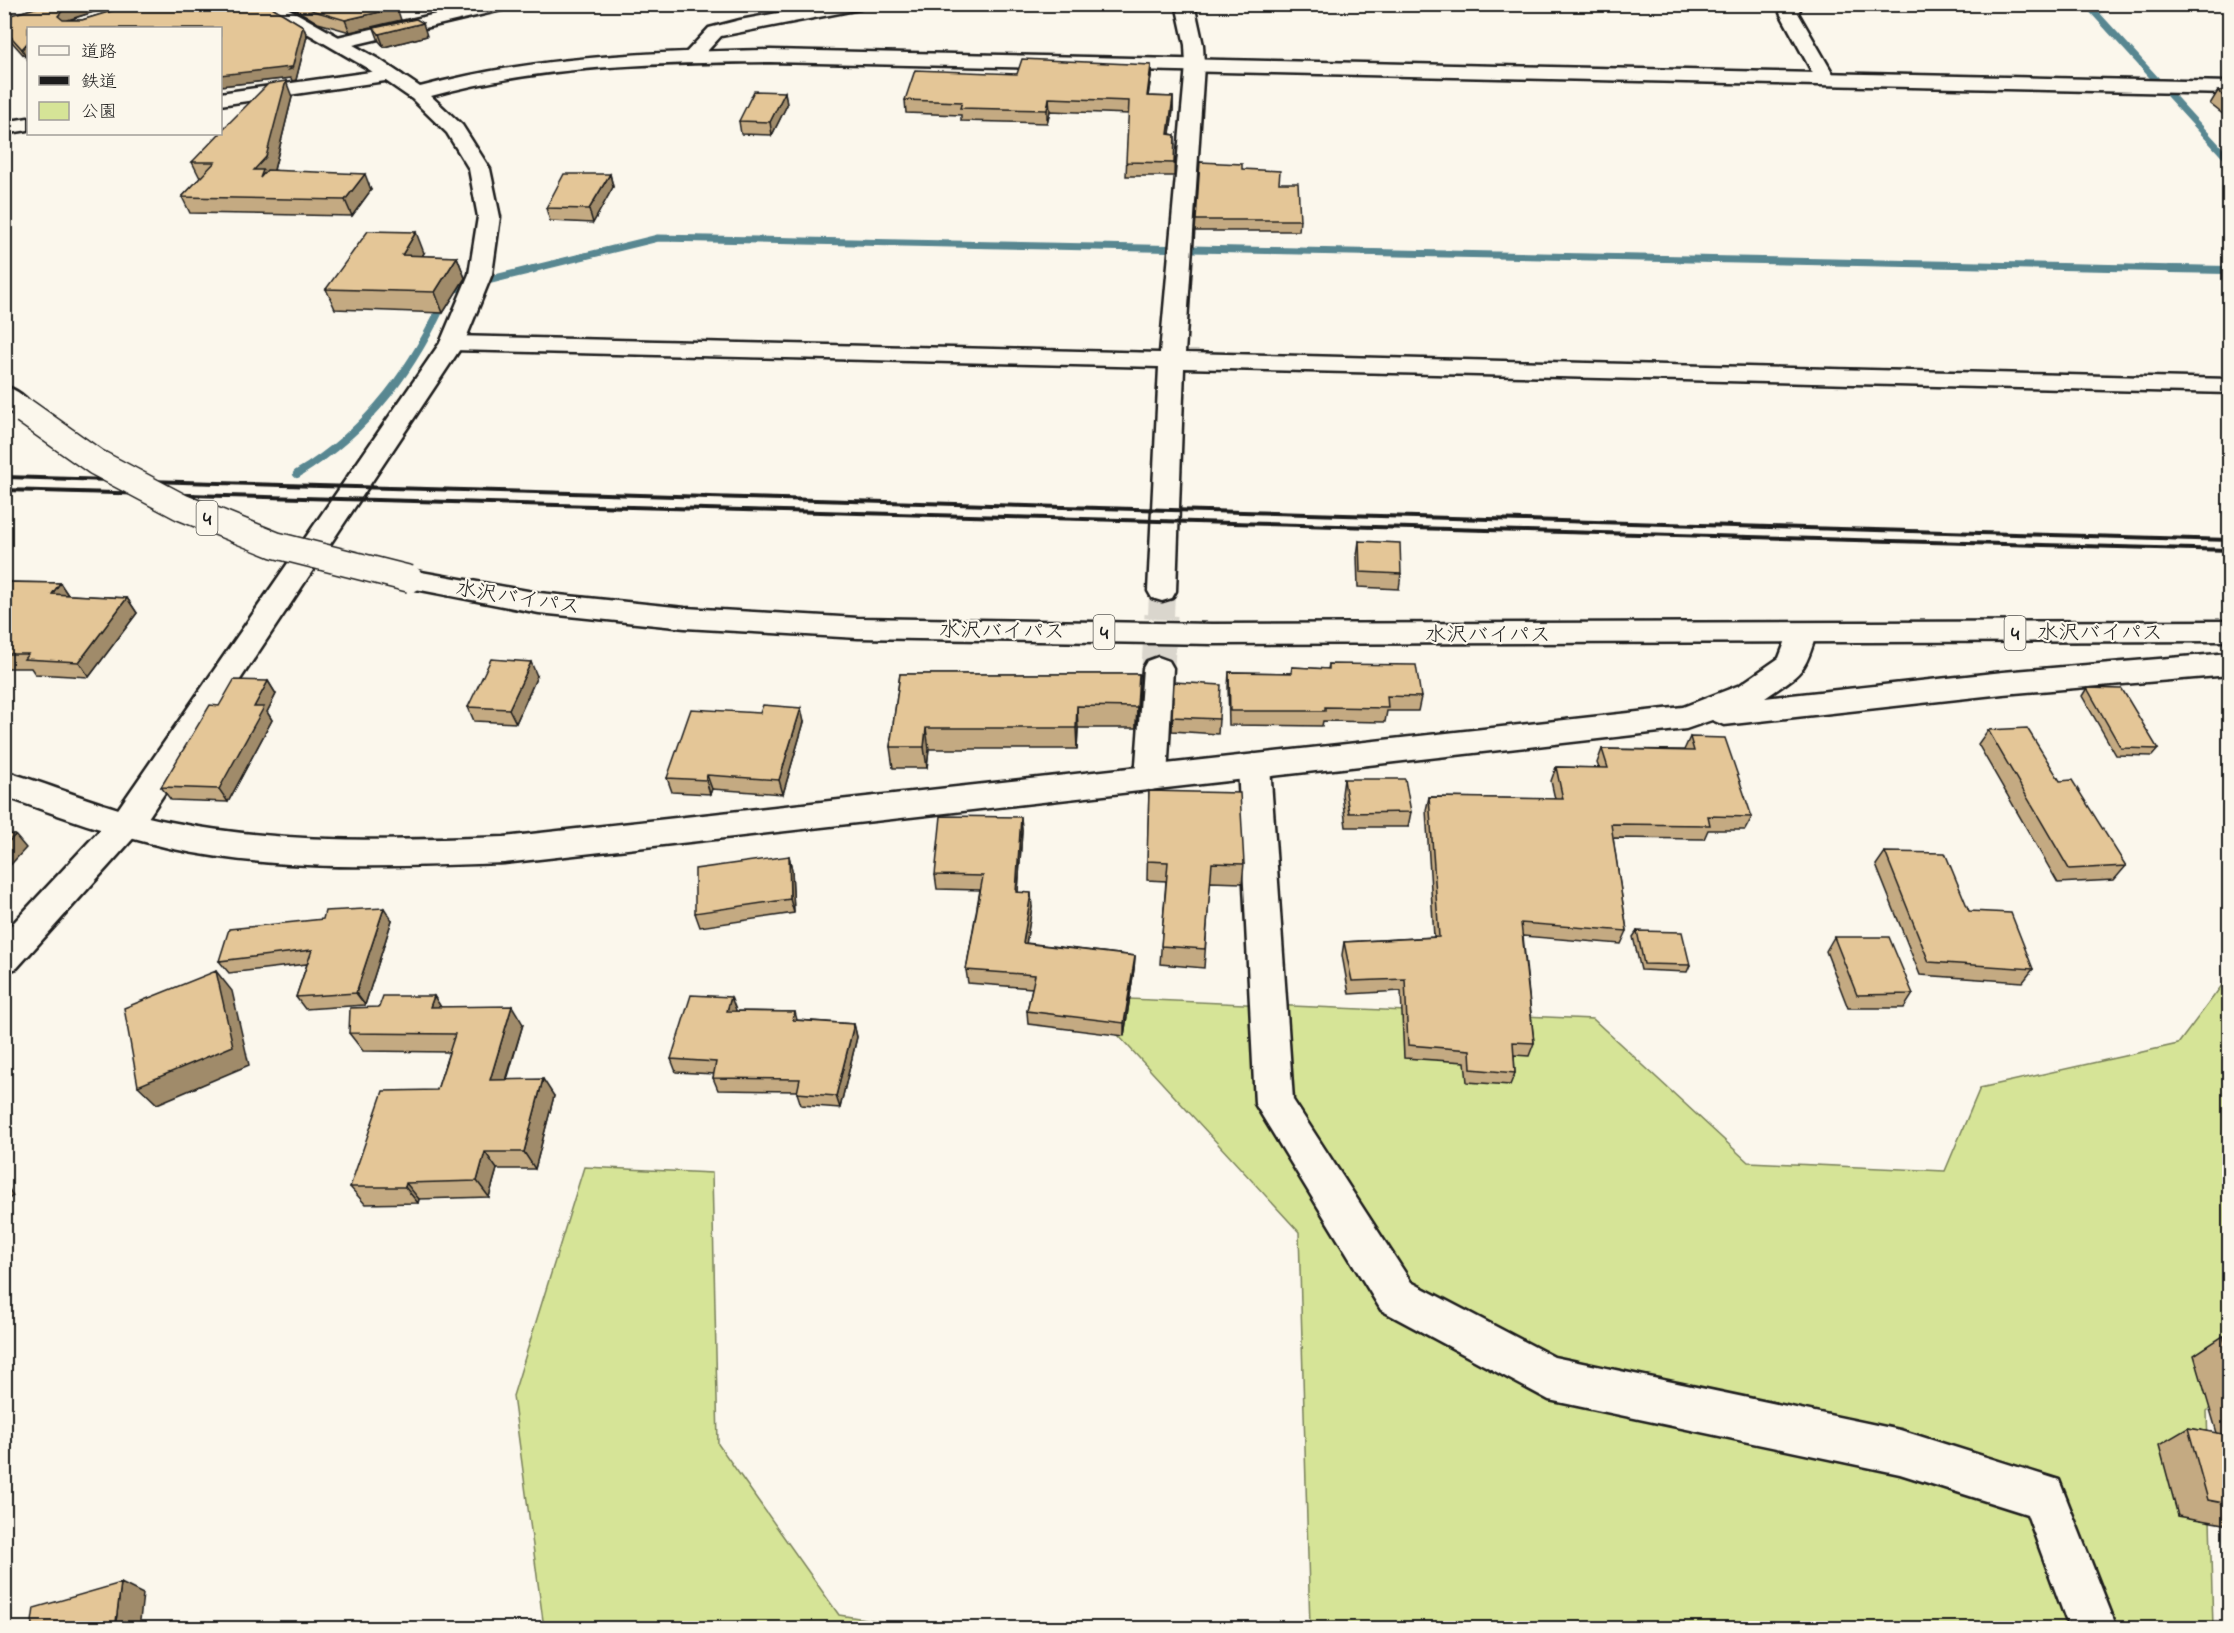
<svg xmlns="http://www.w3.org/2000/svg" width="2234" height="1633" viewBox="0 0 2234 1633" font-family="'Indie Flower','Klee One',sans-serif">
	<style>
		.green { fill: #d6e497; stroke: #79805a; stroke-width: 1.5 }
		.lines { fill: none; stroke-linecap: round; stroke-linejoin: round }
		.stream-far1 { stroke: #598791; stroke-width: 7 }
		.stream { stroke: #598791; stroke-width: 8 }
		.minor-tunnel-far1 { stroke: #dad6cd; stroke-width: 26; stroke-dasharray: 26 13; stroke-linecap: butt }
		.minor-tunnel { stroke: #dad6cd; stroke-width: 33; stroke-dasharray: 33 16; stroke-linecap: butt }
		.minor-casing { stroke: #1c1c1c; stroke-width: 5 }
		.tertiary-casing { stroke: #1c1c1c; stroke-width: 5 }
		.secondary-casing { stroke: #1c1c1c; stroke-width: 5 }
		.trunk-casing { stroke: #1c1c1c; stroke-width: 5 }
		.minor { fill: #fbf7ec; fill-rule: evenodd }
		.tertiary { fill: #fbf7ec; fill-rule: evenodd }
		.secondary { fill: #fbf7ec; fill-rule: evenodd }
		.trunk { fill: #fbf7ec; fill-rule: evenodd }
		.rail { stroke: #1c1c1c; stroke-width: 4 }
		.trunk-bridge-casing { stroke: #1c1c1c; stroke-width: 29; stroke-linecap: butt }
		.trunk-bridge { stroke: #fbf7ec; stroke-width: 26 }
		.wall { fill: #c4aa82; stroke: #1c1c1c; stroke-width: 1.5 }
		.shaded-wall { fill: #a08b6a; stroke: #1c1c1c; stroke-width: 1.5 }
		.building { fill: #e4c697; stroke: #1c1c1c; stroke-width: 1.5 }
		.labels { text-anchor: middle; stroke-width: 4.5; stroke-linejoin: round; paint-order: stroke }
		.shield { fill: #fbf7ec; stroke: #5f5e5a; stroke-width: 1.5 }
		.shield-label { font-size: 20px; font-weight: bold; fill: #1c1c1c }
		.street-label { font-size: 21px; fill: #1c1c1c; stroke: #fbf7ec }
	</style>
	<rect width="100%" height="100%" fill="#fbf7ec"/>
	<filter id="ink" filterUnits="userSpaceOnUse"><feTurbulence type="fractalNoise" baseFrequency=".0167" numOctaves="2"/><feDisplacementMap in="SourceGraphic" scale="12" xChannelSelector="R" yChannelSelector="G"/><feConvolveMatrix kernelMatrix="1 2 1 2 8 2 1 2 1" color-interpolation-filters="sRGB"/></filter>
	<g filter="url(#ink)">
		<!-- green -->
		<path class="green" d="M 2229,976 L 2229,1390 L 2207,1411 L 2213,1628 L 1310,1628 L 1299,1232 L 1083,997 L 1593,1019 L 1748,1162 L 1945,1171 L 1980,1088 L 2178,1044 Z
			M 584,1167 L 712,1173 L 718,1444 L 839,1615 L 924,1628 L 544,1628 L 513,1396 Z"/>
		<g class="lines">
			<!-- stream-far1 -->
			<path class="stream-far1" d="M 2087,4 L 2230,161
				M 528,270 L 658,238 L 2230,270"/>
			<!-- stream -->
			<path class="stream" d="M 2170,269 L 2230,270
				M 297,474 C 370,430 415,367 449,290 L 534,269"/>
			<!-- minor-tunnel-far1 -->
			<path class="minor-tunnel-far1" d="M 1161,617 L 1162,591"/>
			<!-- minor-tunnel -->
			<path class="minor-tunnel" d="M 1158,668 L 1161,615"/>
			<!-- minor casing -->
			<g class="minor-casing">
				<path id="minor" d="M 479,4 L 513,4 L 510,8 L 336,49 L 327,43 L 329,39 Z
					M 826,4 L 869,4 L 860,9 L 721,36 L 698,61 L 684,61 L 682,57 L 709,28 L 740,20 Z
					M 1176,4 L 1194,4 L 1203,45 L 1204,65 L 1185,353 L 2230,379 L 2230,393 L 1184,368 L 1176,591 L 1172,598 L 1162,601 L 1152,598 L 1148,591 L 1159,367 L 452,350 L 443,348 L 440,343 L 443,338 L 452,336 L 1160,353 L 1186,65 L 1185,45 Z
					M 1785,4 L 1803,4 L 1798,13 L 1836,79 L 1833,83 L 1819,83 L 1816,79 L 1780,13 Z
					M 392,69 L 402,75 L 399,79 L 220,105 L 220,93 Z
					M 28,118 L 28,130 L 4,134 L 4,122 Z
					M 1158,657 L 1169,661 L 1173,668 L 1167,778 L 1162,787 L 1151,790 L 1140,787 L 1135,778 L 1143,668 L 1147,661 Z
					M 1254,754 L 1265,758 L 1270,766 L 1293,1100 L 1411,1282 L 1554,1357 L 1900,1430 L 2059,1480 L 2117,1628 L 2069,1628 L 2027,1514 L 1900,1474 L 1549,1400 L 1381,1310 L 1255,1104 L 1238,766 L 1243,758 Z"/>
			</g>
			<!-- tertiary casing -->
			<g class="tertiary-casing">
				<path id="tertiary" d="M 257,4 L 280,4 L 380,60 L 420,87 C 535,56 651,52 770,50 L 2230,82 L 2230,94 L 770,62 C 656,63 542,65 431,96 L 462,125 L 490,169 L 500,217 L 492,274 L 464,343 L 138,833 L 17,968 L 4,973 L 4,933 L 114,815 L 440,343 L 469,274 L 478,217 L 469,169 L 447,133 L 412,99 L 367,68 Z"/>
			</g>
			<!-- secondary casing -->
			<g class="secondary-casing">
				<path id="secondary" d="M 1801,624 L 1811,627 L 1816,634 C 1804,676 1800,673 1765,698 L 2003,672 L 2230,653 L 2230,675 L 2003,694 L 1724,725 L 1712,720 L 1686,729 L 504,863 C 393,867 278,872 169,848 C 113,835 59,816 4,796 L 4,771 C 60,788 113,811 171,822 C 280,844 393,841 504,837 L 1683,707 L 1740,685 L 1779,658 L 1791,627 Z"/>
			</g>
			<!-- trunk casing -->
			<g class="trunk-casing">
				<path id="trunk" d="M 4,386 C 17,389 29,400 37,411 L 33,416 C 20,420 14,416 4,407 Z
					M 410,570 L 539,593 L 685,608 L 858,618 L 1212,624 L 2230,621 L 2230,641 L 1212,644 L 858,638 L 685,628 L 539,613 L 400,586 L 396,579 L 400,572 Z"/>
			</g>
			<!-- minor -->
			<use href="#minor" class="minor"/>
			<!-- tertiary -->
			<use href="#tertiary" class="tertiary"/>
			<!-- secondary -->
			<use href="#secondary" class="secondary"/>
			<!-- trunk -->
			<use href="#trunk" class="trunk"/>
			<!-- rail -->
			<path class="rail" d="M 4,477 L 2230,540
				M 4,490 L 2230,550"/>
			<!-- trunk-bridge casing -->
			<g class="trunk-bridge-casing">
				<path id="trunk-bridge" d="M 24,411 L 96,462 L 181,507 L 275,545 L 410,579"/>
			</g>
			<!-- trunk-bridge -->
			<use href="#trunk-bridge" class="trunk-bridge"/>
		</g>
		<!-- wall -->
		<path class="wall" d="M 49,4 L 119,4 L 68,20 L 82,20 L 135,4 L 267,4 L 303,26 L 307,36 L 296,80 L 292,81 L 291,78 L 220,86 L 220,28 L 28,28 L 28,60 L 4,33 L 4,17 Z
			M 287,4 L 391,4 L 401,20 L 350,32 L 318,23 Z
			M 374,28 L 427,36 L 384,47 L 379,41 Z
			M 1151,65 L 1151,77 L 1148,96 L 1173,97 L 1173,110 L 1170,134 L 1175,135 L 1174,176 L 1126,176 L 1129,114 L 1050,111 L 1047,123 L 961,121 L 961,115 L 906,113 L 905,100 L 1017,74 Z
			M 2229,90 L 2229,119 L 2210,104 L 2218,91 Z
			M 785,92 L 787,105 L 772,135 L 741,134 L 739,121 Z
			M 292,97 L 274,170 L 371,190 L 352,216 L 190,213 L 182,197 L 200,178 L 192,162 Z
			M 1200,162 L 1242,169 L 1279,183 L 1300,220 L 1299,231 L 1195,231 Z
			M 610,174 L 613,187 L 593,223 L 550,221 L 546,208 Z
			M 424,253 L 422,256 L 457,257 L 465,278 L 443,313 L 335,309 L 326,289 Z
			M 1359,541 L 1401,574 L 1399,589 L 1358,587 L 1357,556 Z
			M 4,582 L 60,583 L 68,595 L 127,598 L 137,613 L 89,677 L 35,674 L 31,668 L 4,668 Z
			M 1329,664 L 1421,697 L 1418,711 L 1387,711 L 1385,722 L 1323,721 L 1322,726 L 1229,725 L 1228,687 L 1229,672 L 1291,673 L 1292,667 L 1328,669 Z
			M 900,674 L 1139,674 L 1136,728 L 1078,728 L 1077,749 L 929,749 L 927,768 L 893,768 L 890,747 Z
			M 537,676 L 516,723 L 474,721 L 468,707 Z
			M 268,681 L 276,694 L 267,712 L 272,720 L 228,802 L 171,800 L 161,787 L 219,706 Z
			M 1174,682 L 1219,719 L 1218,734 L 1172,731 Z
			M 2087,688 L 2158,749 L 2152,756 L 2116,755 L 2082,696 Z
			M 804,722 L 783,794 L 712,789 L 710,794 L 672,792 L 667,778 Z
			M 1988,730 L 2060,781 L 2126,866 L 2114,880 L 2058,883 L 1978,744 Z
			M 1690,737 L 1752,817 L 1745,830 L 1708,830 L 1704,839 L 1613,838 L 1627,931 L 1621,944 L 1523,936 L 1534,1043 L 1529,1056 L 1514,1055 L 1515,1073 L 1510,1085 L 1467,1082 L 1465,1062 L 1404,1058 L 1401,991 L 1349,994 L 1342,955 L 1344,942 L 1434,937 L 1426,810 L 1429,797 L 1555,799 L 1551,781 L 1556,767 L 1599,768 L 1597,763 L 1602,749 L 1684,750 Z
			M 1344,779 L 1411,812 L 1408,827 L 1346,827 L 1342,794 Z
			M 1149,791 L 1244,864 L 1242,883 L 1210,882 L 1204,968 L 1160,964 L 1166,881 L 1147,880 Z
			M 1021,817 L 1022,831 L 1018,892 L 1032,907 L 1026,943 L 1135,956 L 1134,969 L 1124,1036 L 1028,1024 L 1027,1011 L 1032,988 L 968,983 L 966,970 L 980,890 L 937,889 L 935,875 Z
			M 1885,852 L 1969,911 L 2033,969 L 2023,982 L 1920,975 L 1876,865 Z
			M 789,856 L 792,870 L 794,913 L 700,927 L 695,913 Z
			M 392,920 L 365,1005 L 305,1009 L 296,997 L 307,964 L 229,973 L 219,961 Z
			M 1637,931 L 1690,965 L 1687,972 L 1641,970 L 1633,937 Z
			M 1834,937 L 1913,994 L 1904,1008 L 1848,1008 L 1826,951 Z
			M 434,996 L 440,1007 L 523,1024 L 507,1080 L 554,1096 L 535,1169 L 497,1169 L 489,1197 L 419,1199 L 418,1203 L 365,1204 L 350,1187 L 437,1090 L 449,1052 L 363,1051 L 349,1033 L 379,1007 Z
			M 736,1010 L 735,1011 L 795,1012 L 797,1020 L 854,1024 L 857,1037 L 840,1108 L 801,1105 L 797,1093 L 797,1091 L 718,1090 L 713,1078 L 714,1074 L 676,1072 L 671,1059 Z
			M 2223,1336 L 2229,1337 L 2229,1525 L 2178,1516 L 2159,1445 L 2188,1428 L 2217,1433 L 2194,1355 Z"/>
		<!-- shaded-wall -->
		<path class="shaded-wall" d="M 80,4 L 119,4 L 68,20 L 64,26 L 58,16 L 63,10 Z
			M 397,8 L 401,20 L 350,32 L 345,20 Z
			M 423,23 L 427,36 L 384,47 L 379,34 Z
			M 303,26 L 307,36 L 296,80 L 292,81 L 291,78 L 220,86 L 220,75 Z
			M 28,42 L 28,60 L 22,49 Z
			M 1151,65 L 1151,77 L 1146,109 L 1147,96 Z
			M 286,81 L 292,97 L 270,186 L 254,170 Z
			M 785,92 L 787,105 L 772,135 L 770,122 Z
			M 1173,97 L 1173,110 L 1168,148 L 1168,134 Z
			M 1049,98 L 1050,111 L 1047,123 L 1047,110 Z
			M 365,174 L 371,190 L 352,216 L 345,200 Z
			M 610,174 L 613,187 L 593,223 L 589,209 Z
			M 416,232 L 424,253 L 410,276 L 402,255 Z
			M 457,257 L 465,278 L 443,313 L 435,292 Z
			M 60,583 L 70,598 L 52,594 Z
			M 127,598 L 137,613 L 89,677 L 79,662 Z
			M 531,662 L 537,676 L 516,723 L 509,709 Z
			M 1139,674 L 1139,696 L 1136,728 L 1137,707 Z
			M 268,681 L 276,694 L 267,712 L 272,720 L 228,802 L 219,789 L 254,707 Z
			M 1077,706 L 1078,728 L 1077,749 L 1076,728 Z
			M 801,708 L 804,722 L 783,794 L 779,780 Z
			M 926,728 L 929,749 L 927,768 L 924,747 Z
			M 707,775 L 712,789 L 710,794 L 706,780 Z
			M 1021,817 L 1022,831 L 1017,906 L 1016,892 Z
			M 15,835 L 26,848 L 4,872 L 4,846 Z
			M 789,856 L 792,870 L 794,913 L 790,899 Z
			M 1031,893 L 1032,907 L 1024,957 L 1023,943 Z
			M 384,908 L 392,920 L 365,1005 L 356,993 Z
			M 1135,956 L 1134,969 L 1124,1036 L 1124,1023 Z
			M 216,971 L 232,991 L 249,1065 L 157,1104 L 138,1086 Z
			M 434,996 L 446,1015 L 430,1007 Z
			M 731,997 L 736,1010 L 732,1024 L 727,1011 Z
			M 512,1006 L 523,1024 L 501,1097 L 490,1080 Z
			M 854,1024 L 857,1037 L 840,1108 L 836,1096 Z
			M 543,1079 L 554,1096 L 535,1169 L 524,1152 Z
			M 485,1152 L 497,1169 L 489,1197 L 477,1181 Z
			M 4,1180 L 13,1196 L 4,1202 Z
			M 406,1183 L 419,1199 L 418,1203 L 405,1187 Z
			M 121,1583 L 143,1594 L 139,1629 L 115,1629 Z"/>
		<!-- building -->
		<path class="building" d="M 49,4 L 80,4 L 63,10 L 58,16 L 63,20 L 82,20 L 135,4 L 267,4 L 303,26 L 292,69 L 288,70 L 291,67 L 220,75 L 220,28 L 28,28 L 28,42 L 22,49 L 4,29 L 4,17 Z
			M 301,4 L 391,4 L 397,8 L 345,20 L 314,11 Z
			M 416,19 L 423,23 L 379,34 L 374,28 Z
			M 1022,59 L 1151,65 L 1147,96 L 1173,97 L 1168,134 L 1175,135 L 1174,163 L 1126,162 L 1129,101 L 1049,98 L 1047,110 L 960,108 L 962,102 L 905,100 L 915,70 L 1017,74 Z
			M 286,81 L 266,157 L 254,170 L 263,170 L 260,178 L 267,170 L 365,174 L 345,200 L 182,197 L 215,162 L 192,162 L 219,134 L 220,134 L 220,132 L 268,84 Z
			M 2229,90 L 2229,100 L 2218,91 Z
			M 754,91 L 785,92 L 770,122 L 739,121 Z
			M 1200,162 L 1242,164 L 1242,169 L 1280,171 L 1279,183 L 1298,183 L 1300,220 L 1196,220 Z
			M 564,174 L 610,174 L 589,209 L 546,208 Z
			M 368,231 L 416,232 L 402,255 L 457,257 L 435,292 L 326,289 Z
			M 1359,541 L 1400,543 L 1401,574 L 1360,572 Z
			M 4,582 L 60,583 L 52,594 L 127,598 L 79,662 L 24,659 L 28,654 L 4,654 Z
			M 491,659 L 531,662 L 509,709 L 468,707 Z
			M 1329,664 L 1416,665 L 1421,697 L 1387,696 L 1388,708 L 1325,707 L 1325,711 L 1230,711 L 1229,672 L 1292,673 L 1292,667 L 1329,669 Z
			M 900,674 L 1139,674 L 1137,707 L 1077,706 L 1076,728 L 926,728 L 924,747 L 890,747 Z
			M 234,680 L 268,681 L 254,707 L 264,707 L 219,789 L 161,787 L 210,705 L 219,706 Z
			M 1174,682 L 1221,685 L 1219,719 L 1172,717 Z
			M 2087,688 L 2122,689 L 2158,749 L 2121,748 Z
			M 763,705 L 801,708 L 779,780 L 707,775 L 706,780 L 667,778 L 691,709 L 760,713 Z
			M 2027,728 L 2060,781 L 2072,780 L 2126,866 L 2069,869 L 1988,730 Z
			M 1690,737 L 1725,738 L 1752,817 L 1708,816 L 1710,825 L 1611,824 L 1627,931 L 1521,923 L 1534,1043 L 1513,1042 L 1515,1073 L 1471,1069 L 1470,1050 L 1408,1045 L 1405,979 L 1352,981 L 1344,942 L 1439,937 L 1429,797 L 1563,799 L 1556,767 L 1608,768 L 1602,749 L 1694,751 Z
			M 1344,779 L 1405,779 L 1411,812 L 1349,813 Z
			M 1149,791 L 1240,793 L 1244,864 L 1212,863 L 1205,949 L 1161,946 L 1168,862 L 1147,861 Z
			M 941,816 L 1021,817 L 1016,892 L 1031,893 L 1023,943 L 1135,956 L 1124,1023 L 1027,1011 L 1035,975 L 966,970 L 983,876 L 935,875 Z
			M 4,833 L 15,835 L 4,846 Z
			M 1885,852 L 1945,853 L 1969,911 L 2011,913 L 2033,969 L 1929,962 Z
			M 789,856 L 790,899 L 695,913 L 695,869 Z
			M 384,908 L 356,993 L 296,997 L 312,950 L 219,961 L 229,929 L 323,919 L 325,911 Z
			M 1637,931 L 1682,932 L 1690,965 L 1644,964 Z
			M 1834,937 L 1889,937 L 1913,994 L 1857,995 Z
			M 216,971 L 233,1046 L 138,1086 L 124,1008 Z
			M 691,995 L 731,997 L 727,1011 L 795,1012 L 793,1020 L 854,1024 L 836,1096 L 797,1093 L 800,1079 L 713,1078 L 716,1062 L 671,1059 Z
			M 383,996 L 434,996 L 430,1007 L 512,1006 L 490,1080 L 543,1079 L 524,1152 L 485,1152 L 477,1181 L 406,1183 L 405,1187 L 350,1187 L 383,1091 L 437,1090 L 455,1034 L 349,1033 L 350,1008 L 379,1007 Z
			M 2223,1336 L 2229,1337 L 2229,1358 Z
			M 2188,1428 L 2229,1435 L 2229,1504 L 2208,1500 Z
			M 121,1583 L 115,1629 L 31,1629 L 34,1608 Z"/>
	</g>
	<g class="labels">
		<!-- shield labels -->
		<g class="shield">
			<rect x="196.5" y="501" width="21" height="34" rx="4.5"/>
			<rect x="1093.5" y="615" width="21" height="34" rx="4.5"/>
			<rect x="2004.5" y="616" width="21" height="34" rx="4.5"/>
		</g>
		<g class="shield-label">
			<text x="207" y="525">4</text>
			<text x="1104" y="639">4</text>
			<text x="2015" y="640">4</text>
		</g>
		<!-- street labels -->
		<g class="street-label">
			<text transform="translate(518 597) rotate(9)" y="7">水沢バイパス</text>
			<text transform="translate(1002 630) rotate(1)" y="7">水沢バイパス</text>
			<text x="2100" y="639">水沢バイパス</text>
			<text x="1488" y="641">水沢バイパス</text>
		</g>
	</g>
	<!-- margin -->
	<rect width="2234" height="1633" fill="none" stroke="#fbf7ec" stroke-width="24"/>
	<rect x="12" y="12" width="2210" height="1609" fill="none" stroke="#1c1c1c" stroke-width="2" filter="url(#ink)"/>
	<!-- legend -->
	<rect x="27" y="27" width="195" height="108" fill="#fbf7ec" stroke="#a29f99" stroke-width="1.5"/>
	<rect x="39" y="46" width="30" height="9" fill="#fbf7ec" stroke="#a29f99" stroke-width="1.5"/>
	<text x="81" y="57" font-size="18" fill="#1c1c1c">道路</text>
	<rect x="39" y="76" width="30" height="9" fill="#1c1c1c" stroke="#a29f99" stroke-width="1.5"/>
	<text x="81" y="87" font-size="18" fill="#1c1c1c">鉄道</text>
	<rect x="39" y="102" width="30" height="18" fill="#d6e497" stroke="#a29f99" stroke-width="1.5"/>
	<text x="81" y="117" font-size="18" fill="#1c1c1c">公園</text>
</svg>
